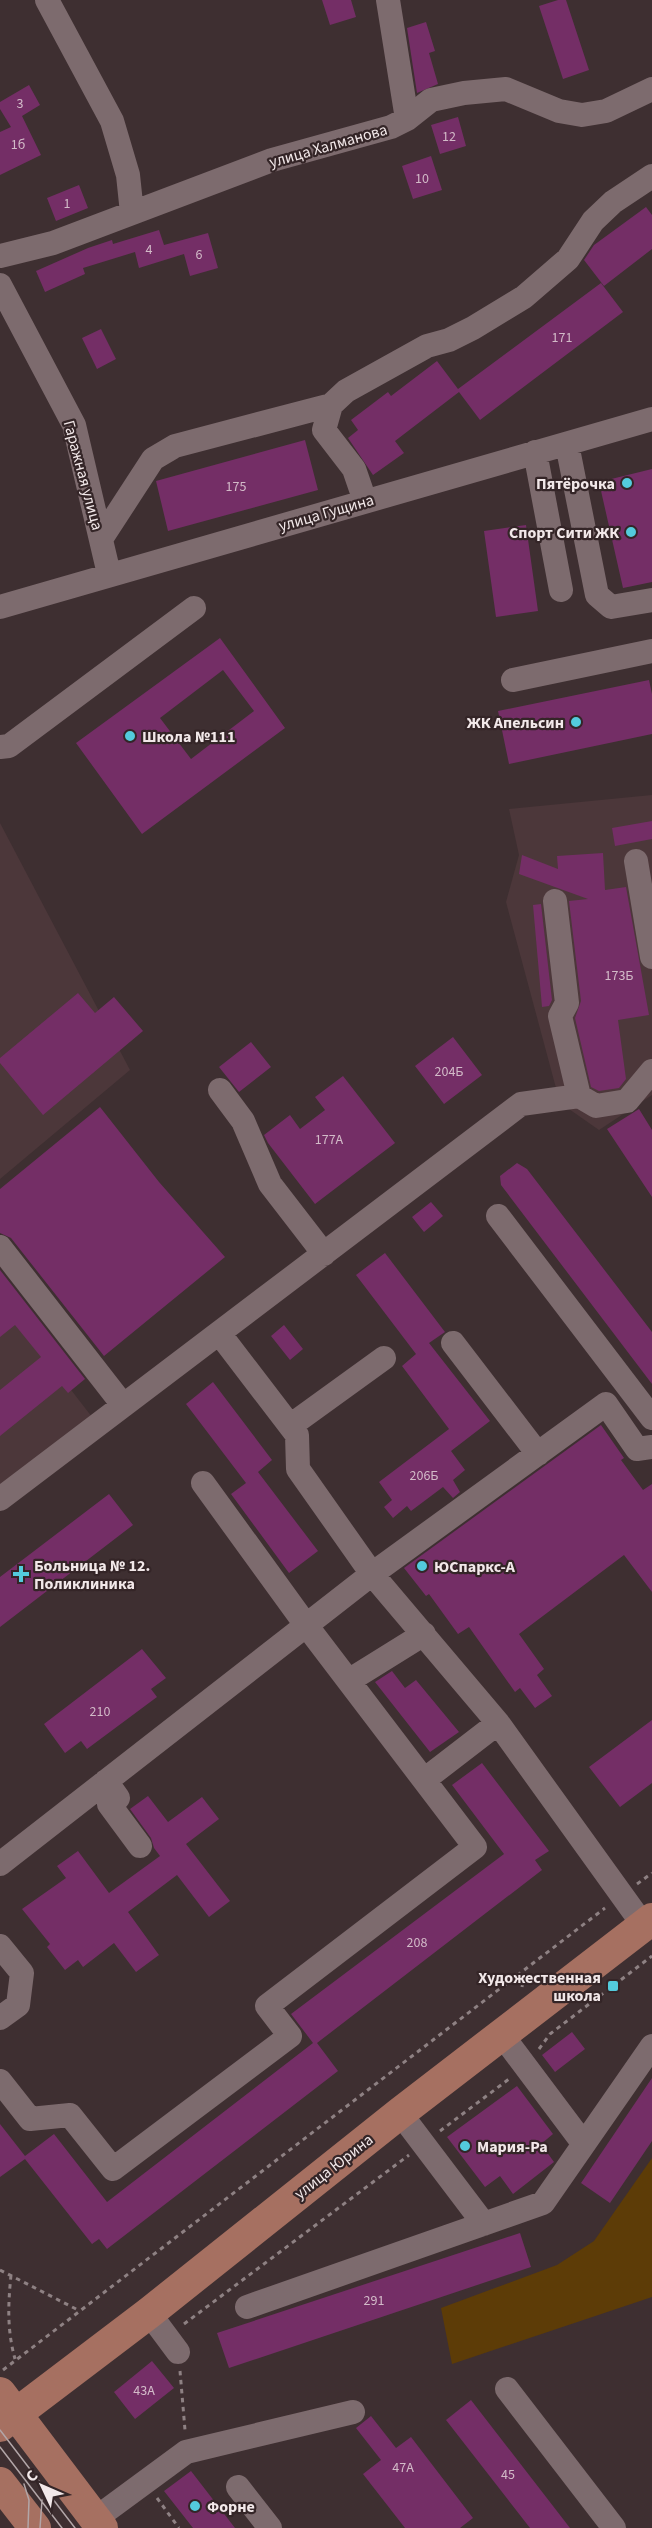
<svg xmlns="http://www.w3.org/2000/svg" width="652" height="2528" viewBox="0 0 652 2528" font-family="'Source Sans 3',sans-serif">
	<style>
		.built { fill: #4c373a }
		.green { fill: #5d3c07 }
		.building { fill: #742e66; fill-rule: evenodd }
		.lines { fill: none; stroke-linecap: round; stroke-linejoin: round }
		.path { stroke: #8e8183; stroke-width: 3; stroke-dasharray: 4.5 4.5; stroke-linecap: butt }
		.minor { stroke: #7d6b6e; stroke-width: 24 }
		.major { stroke: #a67061; stroke-width: 32 }
		.tram { stroke: #b2a6a8; stroke-width: 1.5 }
		.poi-dot { fill: #53cbdc; stroke: #342527; stroke-width: 2 }
		.labels { text-anchor: middle; stroke-width: 4.5; stroke-linejoin: round; paint-order: stroke }
		.number-label { font-size: 14px; fill: #d2bac8 }
		.street-label { font-size: 16px; fill: #f2e8e9; stroke: #342527 }
		.poi-label { font-size: 16px; font-weight: bold; fill: #f2e8e9; stroke: #342527; text-anchor: start }
	</style>
	<rect width="100%" height="100%" fill="#3e2f31"/>
	<!-- built -->
	<path class="built" d="M 652,795 L 652,1095 L 599,1130 L 569,1109 L 556,1088 L 506,902 L 519,855 L 509,809 Z
		M 0,823 L 130,1070 L 0,1179 Z
		M 0,1298 L 92,1417 L 0,1488 Z"/>
	<!-- green -->
	<path class="green" d="M 652,2158 L 652,2297 L 452,2364 L 441,2308 L 557,2265 L 594,2241 Z"/>
	<!-- building -->
	<path class="building" d="M 322,0 L 351,0 L 356,17 L 330,25 Z
		M 558,0 L 566,0 L 589,70 L 563,79 L 539,6 Z
		M 426,22 L 435,51 L 429,53 L 438,84 L 417,93 L 407,28 Z
		M 29,85 L 40,105 L 22,116 L 41,155 L 0,175 L 0,132 L 11,127 L 0,109 L 0,102 Z
		M 458,117 L 466,146 L 440,154 L 431,125 Z
		M 431,156 L 442,190 L 413,199 L 402,166 Z
		M 79,185 L 88,208 L 56,221 L 47,198 Z
		M 646,207 L 652,215 L 652,249 L 604,286 L 584,260 L 594,245 Z
		M 159,230 L 164,245 L 208,233 L 218,268 L 190,276 L 184,254 L 139,268 L 135,252 L 83,268 L 85,274 L 45,292 L 36,271 L 88,248 L 112,240 L 113,244 Z
		M 601,283 L 623,312 L 480,420 L 459,392 L 395,441 L 404,453 L 373,475 L 348,438 L 358,430 L 351,420 L 388,392 L 391,396 L 437,361 L 458,389 Z
		M 101,329 L 116,359 L 97,369 L 82,338 Z
		M 305,440 L 318,490 L 168,531 L 156,481 Z
		M 652,469 L 652,582 L 623,588 L 599,482 Z
		M 526,525 L 538,611 L 496,617 L 484,531 Z
		M 220,638 L 285,728 L 142,834 L 76,743 ZM 223,670 L 254,711 L 191,759 L 160,718 Z
		M 649,680 L 652,694 L 652,734 L 509,764 L 498,711 Z
		M 652,821 L 652,839 L 615,846 L 612,828 Z
		M 603,853 L 605,890 L 626,887 L 649,1015 L 618,1020 L 626,1079 L 619,1088 L 599,1091 L 591,1087 L 575,1018 L 581,1001 L 569,901 L 588,899 L 519,874 L 522,855 L 558,869 L 557,856 Z
		M 541,904 L 552,1000 L 549,1006 L 542,1007 L 533,905 Z
		M 78,993 L 95,1013 L 114,997 L 143,1031 L 43,1115 L 0,1063 L 0,1058 Z
		M 453,1037 L 482,1075 L 444,1104 L 415,1066 Z
		M 251,1042 L 271,1067 L 239,1092 L 219,1067 Z
		M 343,1076 L 395,1143 L 315,1204 L 268,1143 L 264,1135 L 290,1115 L 300,1129 L 325,1110 L 315,1097 Z
		M 100,1107 L 159,1182 L 225,1257 L 104,1356 L 11,1238 L 0,1233 L 0,1189 Z
		M 639,1109 L 652,1130 L 652,1197 L 607,1129 Z
		M 517,1163 L 527,1169 L 652,1332 L 652,1384 L 501,1185 L 500,1176 Z
		M 431,1202 L 443,1216 L 424,1232 L 412,1217 Z
		M 385,1253 L 445,1332 L 429,1343 L 490,1421 L 451,1451 L 465,1470 L 453,1480 L 460,1492 L 453,1498 L 443,1487 L 411,1511 L 407,1506 L 393,1518 L 384,1507 L 392,1500 L 379,1482 L 449,1429 L 402,1366 L 416,1354 L 356,1275 Z
		M 0,1270 L 85,1379 L 68,1393 L 62,1386 L 0,1436 L 0,1390 L 41,1357 L 15,1325 L 0,1337 Z
		M 284,1325 L 303,1349 L 290,1360 L 271,1336 Z
		M 213,1382 L 272,1460 L 258,1472 L 318,1551 L 289,1573 L 231,1494 L 246,1483 L 186,1404 Z
		M 601,1425 L 624,1458 L 621,1460 L 643,1490 L 652,1484 L 652,1592 L 624,1555 L 519,1634 L 544,1669 L 537,1675 L 552,1696 L 535,1708 L 520,1688 L 515,1692 L 469,1627 L 458,1634 L 429,1594 L 426,1596 L 404,1568 Z
		M 109,1494 L 133,1525 L 0,1627 L 0,1577 Z
		M 142,1649 L 166,1678 L 151,1689 L 157,1697 L 87,1749 L 81,1741 L 65,1753 L 44,1724 Z
		M 392,1671 L 405,1688 L 416,1680 L 459,1732 L 430,1752 L 375,1682 Z
		M 652,1720 L 652,1783 L 620,1807 L 589,1767 Z
		M 482,1763 L 549,1851 L 535,1860 L 542,1870 L 317,2043 L 338,2071 L 107,2249 L 99,2239 L 92,2244 L 25,2159 L 0,2177 L 0,2124 L 25,2156 L 54,2134 L 107,2202 L 313,2043 L 291,2014 L 504,1854 L 452,1785 Z
		M 148,1796 L 168,1822 L 202,1797 L 219,1819 L 186,1844 L 230,1901 L 209,1917 L 177,1875 L 128,1912 L 159,1955 L 136,1972 L 114,1943 L 83,1967 L 78,1960 L 65,1970 L 47,1947 L 50,1944 L 22,1909 L 66,1878 L 57,1866 L 78,1851 L 109,1893 L 160,1856 L 154,1848 L 151,1838 L 130,1809 Z
		M 572,2032 L 585,2049 L 555,2072 L 542,2055 Z
		M 652,2078 L 652,2141 L 610,2203 L 581,2183 Z
		M 517,2086 L 553,2134 L 541,2144 L 554,2162 L 513,2194 L 500,2176 L 485,2187 L 447,2137 Z
		M 520,2233 L 531,2267 L 229,2368 L 217,2333 Z
		M 152,2361 L 174,2388 L 135,2419 L 114,2392 Z
		M 471,2400 L 570,2528 L 530,2528 L 446,2420 Z
		M 371,2416 L 396,2448 L 411,2437 L 473,2518 L 460,2528 L 405,2528 L 363,2474 L 381,2460 L 356,2428 Z
		M 191,2471 L 235,2528 L 193,2528 L 164,2491 Z"/>
	<g class="lines">
		<!-- path -->
		<path class="path" d="M 637,1884 L 652,1873
			M 522,1987 L 525,1970
			M 539,2049 L 550,2034 L 652,1956
			M 440,2131 L 509,2079
			M 0,2270 L 78,2310
			M 11,2275 C 8,2305 7,2330 15,2359
			M 184,2324 L 409,2155
			M 3,2370 L 605,1908
			M 180,2371 L 185,2430
			M 157,2498 L 179,2528"/>
		<!-- minor -->
		<path class="minor" d="M 47,0 L 112,121 L 128,175 L 132,213
			M 388,0 L 407,119
			M 0,256 L 53,243 L 272,160 L 391,127 L 407,119 L 431,100 L 464,93 L 506,89 L 559,111 L 582,115 L 606,111 L 652,89
			M 0,285 L 74,425 L 109,574
			M 567,444 L 597,595 L 611,607 L 652,600
			M 535,452 L 561,590
			M 365,501 L 354,469 L 324,430 L 331,405 L 346,391 L 427,346 L 449,340 L 473,328 L 524,297 L 568,259 L 593,221 L 613,202 L 652,176
			M 101,539 L 153,459 L 175,446 L 331,405
			M 0,607 L 652,419
			M 513,680 L 652,651
			M 0,747 L 9,746 L 194,608
			M 636,861 L 652,957
			M 555,901 L 567,1003 L 560,1016 L 579,1096
			M 220,1090 L 243,1121 L 270,1184 L 324,1254
			M 498,1216 L 652,1418
			M 0,1247 L 123,1405
			M 219,1333 L 297,1435 L 298,1469 L 372,1574 L 498,1723 L 644,1926
			M 453,1343 L 538,1454
			M 290,1426 L 384,1358
			M 203,1483 L 306,1625 L 424,1780
			M 0,1499 L 521,1104 L 579,1096 L 596,1106 L 627,1101 L 652,1071
			M 350,1680 L 424,1634
			M 106,1781 L 118,1798 L 109,1804 L 140,1846
			M 0,1864 L 372,1574 L 606,1404 L 637,1449 L 652,1447
			M 0,1946 L 22,1973 L 18,2005 L 0,2018
			M 502,2035 L 583,2143
			M 0,2081 L 30,2119 L 70,2115 L 113,2169 L 290,2036 L 267,2006 L 475,1847 L 424,1780 L 498,1723
			M 400,2113 L 484,2224
			M 247,2307 L 543,2203 L 652,2046
			M 149,2313 L 178,2352
			M 507,2389 L 614,2528
			M 238,2487 L 270,2528
			M 95,2519 L 186,2452 L 353,2412"/>
		<!-- major -->
		<path class="major" d="M 0,2393 L 102,2528
			M 0,2426 L 149,2313 L 400,2113 L 652,1919
			M 0,2483 L 35,2528"/>
		<!-- tram -->
		<path class="tram" d="M 0,2430 L 75,2528
			M 0,2447 L 62,2528
			M 24,2484 L 29,2500 L 28,2528
			M 40,2528 L 42,2500"/>
	</g>
	<!-- markers -->
	<g class="poi-dot">
		<circle cx="627" cy="483" r="6"/>
		<circle cx="631" cy="532" r="6"/>
		<circle cx="576" cy="722" r="6"/>
		<circle cx="130" cy="736" r="6"/>
		<circle cx="422" cy="1566" r="6"/>
		<path d="M18 1565h6v6h6v6h-6v6h-6v-6h-6v-6h6z"/>
		<rect x="607" y="1980" width="12" height="12" rx="3"/>
		<circle cx="465" cy="2146" r="6"/>
		<circle cx="195" cy="2506" r="6"/>
	</g>
	<g class="labels">
		<!-- number labels -->
		<g class="number-label">
			<text x="20" y="108">3</text>
			<text x="449" y="141">12</text>
			<text x="18" y="149">1б</text>
			<text x="422" y="183">10</text>
			<text x="67" y="208">1</text>
			<text x="149" y="254">4</text>
			<text x="199" y="259">6</text>
			<text x="562" y="342">171</text>
			<text x="236" y="491">175</text>
			<text x="619" y="980">173Б</text>
			<text x="449" y="1076">204Б</text>
			<text x="329" y="1144">177А</text>
			<text x="424" y="1480">206Б</text>
			<text x="100" y="1716">210</text>
			<text x="417" y="1947">208</text>
			<text x="374" y="2305">291</text>
			<text x="144" y="2395">43А</text>
			<text x="403" y="2472">47А</text>
			<text x="508" y="2479">45</text>
		</g>
		<!-- street labels -->
		<g class="street-label">
			<text transform="translate(328 145) rotate(-16)" y="6">улица Халманова</text>
			<text transform="translate(84 475) rotate(75)" y="6">Гаражная улица</text>
			<text transform="translate(326 512) rotate(-16)" y="6">улица Гущина</text>
			<text transform="translate(333 2166) rotate(-38)" y="6">улица Юрина</text>
		</g>
		<!-- poi labels -->
		<g class="poi-label">
			<text x="615" y="489" text-anchor="end">Пятёрочка</text>
			<text x="619" y="538" text-anchor="end">Спорт Сити ЖК</text>
			<text x="564" y="728" text-anchor="end">ЖК Апельсин</text>
			<text x="142" y="742">Школа №111</text>
			<text x="34" y="1571">Больница № 12.<tspan x="34" dy="18">Поликлиника</tspan></text>
			<text x="434" y="1572">ЮСпаркс-А</text>
			<text x="601" y="1983" text-anchor="end">Художественная<tspan x="601" dy="18">школа</tspan></text>
			<text x="477" y="2152">Мария-Ра</text>
			<text x="207" y="2512">Форне</text>
		</g>
	</g>
	<!-- north arrow -->
	<g transform="translate(42 2486) rotate(314)" stroke="#342527" stroke-width="4.5" paint-order="stroke">
	<path d="M0-4.5L10 22L0 15L-10 22Z" fill="#f2e8e9"/>
	<text y="-9" font-size="16" font-weight="bold" text-anchor="middle" fill="#f2e8e9">С</text>
	</g>
</svg>
